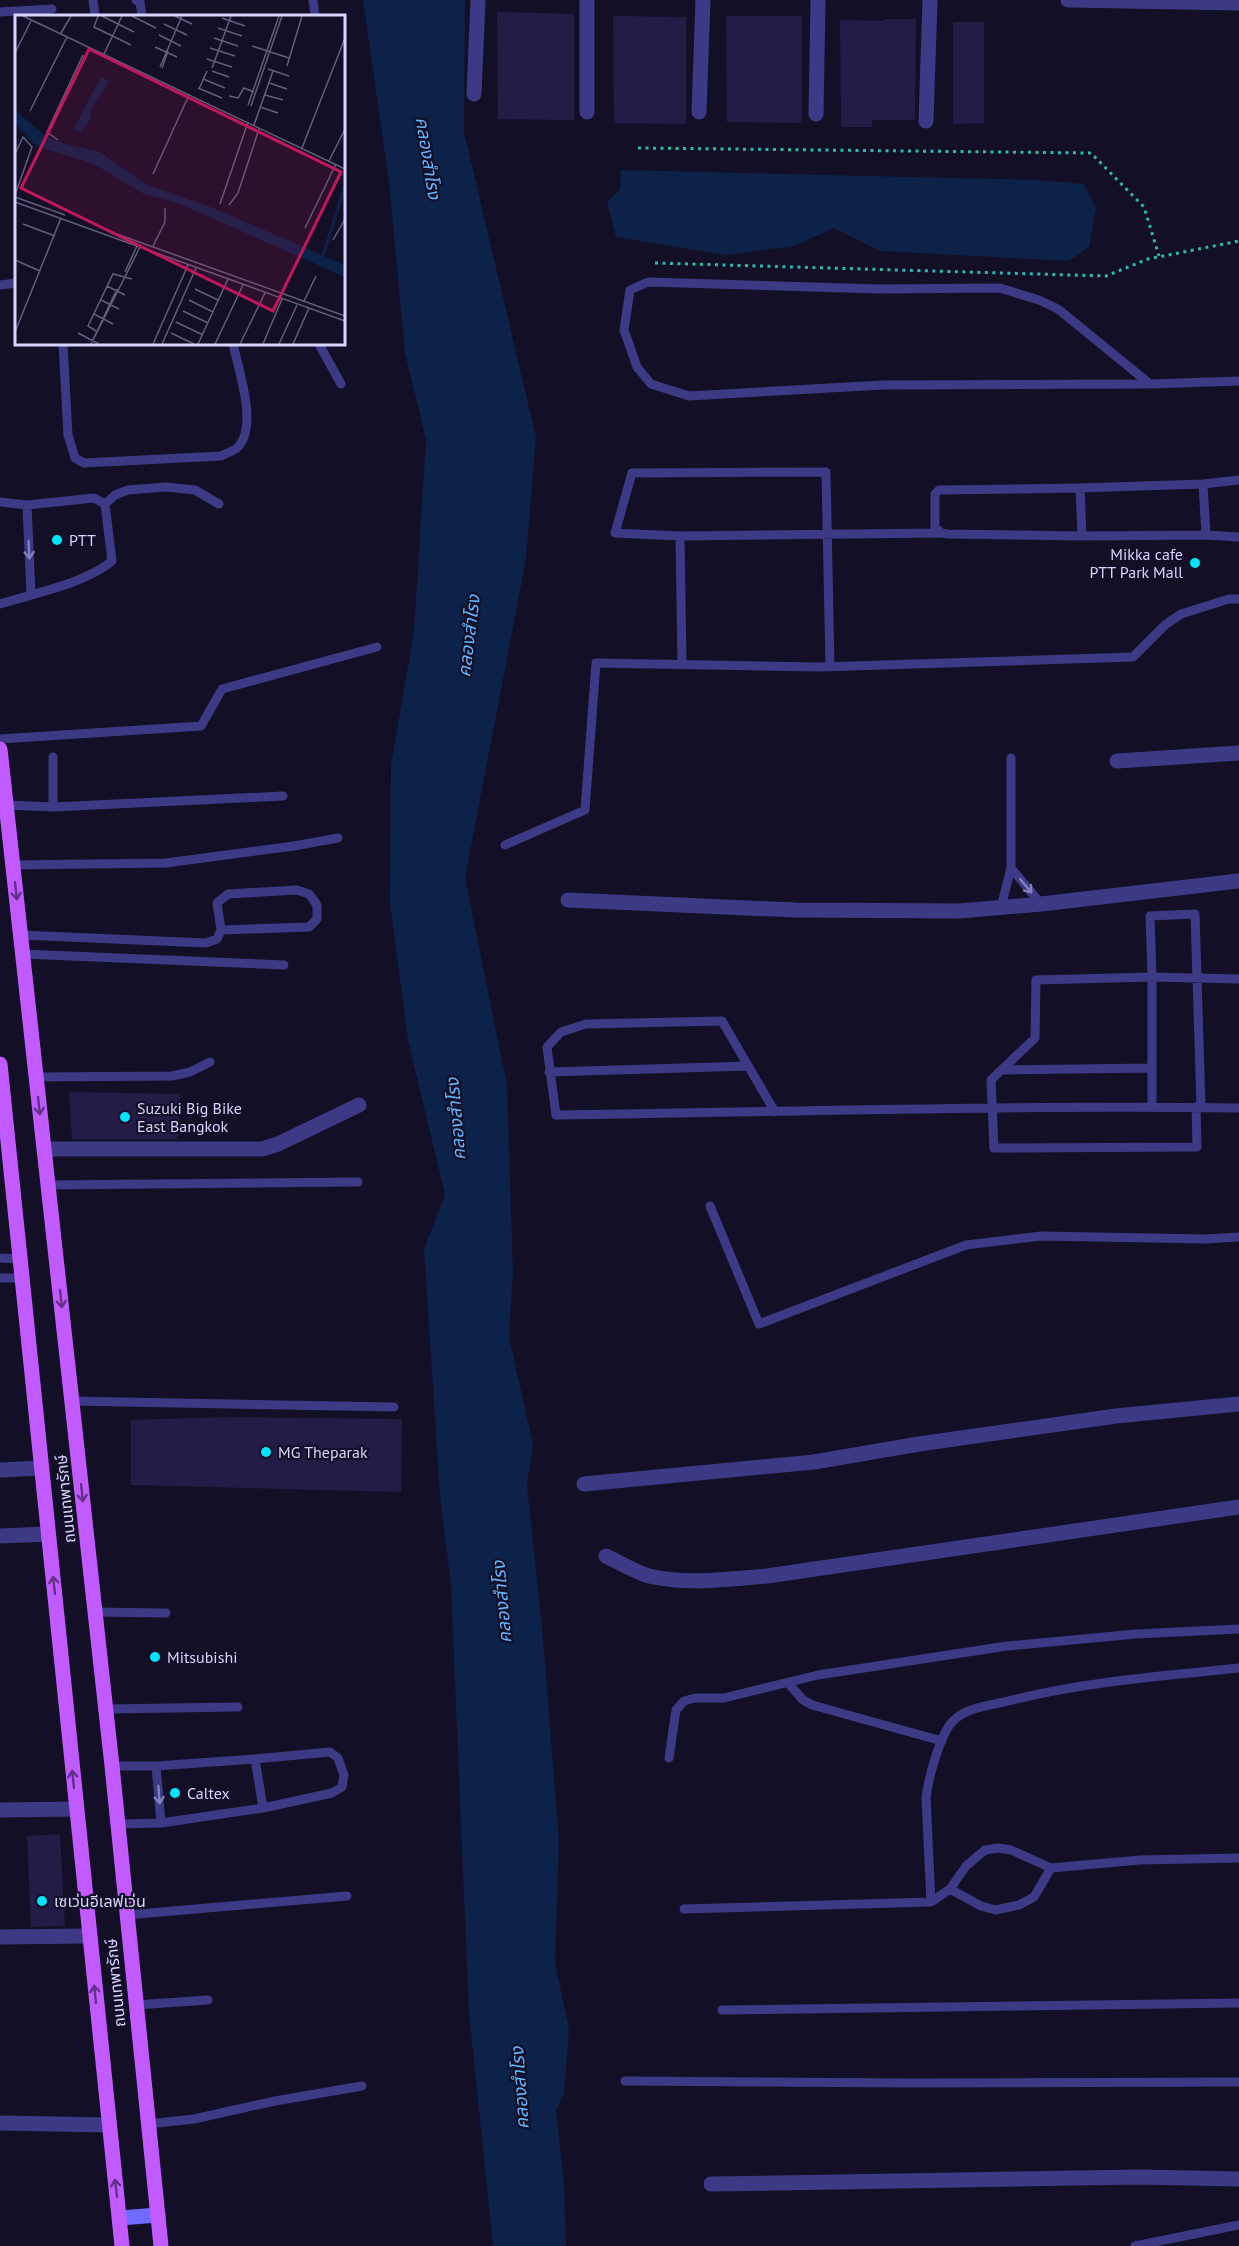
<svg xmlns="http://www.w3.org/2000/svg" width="1239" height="2246" viewBox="0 0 1239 2246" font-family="'PT Sans','Noto Sans Thai',sans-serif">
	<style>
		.water { fill: #0c2248 }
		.building { fill: #241b47 }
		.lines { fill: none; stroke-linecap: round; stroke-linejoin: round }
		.path { stroke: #2fb8b0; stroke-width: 3; stroke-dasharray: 3 4.5; stroke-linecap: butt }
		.service { stroke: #3d3a85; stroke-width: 9 }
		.minor { stroke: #3d3a85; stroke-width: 15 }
		.secondary { stroke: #6f6bff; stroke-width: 15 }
		.primary { stroke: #c25bff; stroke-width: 15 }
		.oneway { stroke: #837fbc }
		.oneway2 { stroke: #623188 }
		.poi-dot { fill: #00e5ff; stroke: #130f26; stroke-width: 2 }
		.labels { text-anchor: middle; stroke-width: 4.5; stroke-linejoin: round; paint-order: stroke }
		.poi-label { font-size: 16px; fill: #d9d4ff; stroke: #130f26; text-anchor: start }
		.street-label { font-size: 16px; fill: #d9d4ff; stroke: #130f26 }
		.water-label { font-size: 18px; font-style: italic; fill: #62b6ff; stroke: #130f26 }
		.inset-river { fill: none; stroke: #0c2248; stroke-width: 3 }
		.inset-road { fill: none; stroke: #625e7d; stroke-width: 1.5 }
		.view { fill: #c2185b; fill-opacity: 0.15; stroke: #c2185b; stroke-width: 3 }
		.inset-edge { fill: none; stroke: #d9d4ff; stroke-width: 3 }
	</style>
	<rect width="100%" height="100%" fill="#130f26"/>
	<!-- water -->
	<path class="water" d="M 363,0 L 465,0 L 464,132 L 536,437 L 526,559 L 465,878 L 507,1085 L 513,1272 L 509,1337 L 533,1445 L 527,1485 L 542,1627 L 559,1840 L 555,1963 L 569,2029 L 564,2093 L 556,2111 L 564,2182 L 566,2246 L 493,2246 L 469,2013 L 451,1586 L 440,1495 L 424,1249 L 445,1195 L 408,1040 L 390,903 L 391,765 L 414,631 L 426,440 L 405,353 L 389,182 Z
		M 621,170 L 1038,180 L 1084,184 L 1096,208 L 1089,247 L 1069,261 L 880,251 L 834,228 L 794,246 L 727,255 L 616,237 L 607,202 L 620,189 Z"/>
	<!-- building -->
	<path class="building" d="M 497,12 L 574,14 L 574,120 L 498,119 Z
		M 613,16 L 686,17 L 686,124 L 614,123 Z
		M 726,16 L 802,16 L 802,123 L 727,122 Z
		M 884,19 L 916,19 L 915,120 L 872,120 L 872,127 L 841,127 L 840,20 L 884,21 Z
		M 953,22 L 984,22 L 984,123 L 953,124 Z
		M 69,1092 L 180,1094 L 178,1139 L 72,1139 Z
		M 223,1417 L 402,1419 L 401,1492 L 131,1485 L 131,1420 Z
		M 60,1834 L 65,1926 L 31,1927 L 27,1836 Z"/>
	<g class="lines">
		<!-- path -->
		<path class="path" d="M 638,148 L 1091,153 L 1144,207 L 1159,256
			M 655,263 L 1106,276 L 1148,259 L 1239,241"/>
		<!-- service -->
		<path class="service" d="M 93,0 L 95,16
			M 136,0 L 140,2 L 142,16
			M 313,0 L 315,16
			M 0,12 L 52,9
			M 0,285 L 16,283
			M 63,344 L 68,435 L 75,458 L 84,463 L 221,456 C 225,454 233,451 237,448 C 259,428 238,368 233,344
			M 319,344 L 341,384
			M 1150,384 L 883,385 L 689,396 L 651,384 L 637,367 L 624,330 L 630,290 L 648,282 L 879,289 L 1000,288 L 1039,300 L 1058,309 L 1150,384 L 1239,381
			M 1239,480 L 1203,484 L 1206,535 L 1239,537
			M 1203,484 L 1080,488 L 1082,536 L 1206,535
			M 1080,488 L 939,490 L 935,494 L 935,527 L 941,533 L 948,534 L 1082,536
			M 0,502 L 27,505 L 94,498 L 105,504 L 112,561 C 84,584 35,593 0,604
			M 105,504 L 115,495 L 128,490 L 166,487 L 195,490 L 219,504
			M 27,505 L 31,594
			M 680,536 L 941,533
			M 682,664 L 680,536 L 615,533 L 632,473 L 826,472 L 830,667
			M 0,739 L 201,726 L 222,689 L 377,647
			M 7,805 L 53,807 L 53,757
			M 53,807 L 283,796
			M 505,845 L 585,810 L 596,663 L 819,667 L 1133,657 L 1165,625 L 1181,614 L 1229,599 L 1239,599
			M 13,865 L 166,863 L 294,846 L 338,838
			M 1011,868 L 1041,904
			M 1001,907 L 1011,868 L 1011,758
			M 21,935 L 206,943 L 217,939 L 221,930 L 217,903 L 228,894 L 297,890 L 309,894 L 317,905 L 317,919 L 309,927 L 221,930
			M 23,954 L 284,965
			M 1002,1070 L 1152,1068
			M 549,1072 L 748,1066
			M 36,1077 L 172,1076 L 190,1072 L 210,1062
			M 1152,1107 L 1152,977 L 1150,916 L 1195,914 L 1201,1107
			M 1196,1107 L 1197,1147 L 994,1148 L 991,1080 L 1035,1038 L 1036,980 L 1152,977 L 1239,979
			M 775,1112 L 722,1021 L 586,1024 L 561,1032 L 547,1047 L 556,1115 C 783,1112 1011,1105 1239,1108
			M 48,1185 L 358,1182
			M 710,1206 L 759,1324 L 966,1245 L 1041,1236 L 1205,1239 L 1239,1237
			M 0,1258 L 20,1259
			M 0,1278 L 22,1278
			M 72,1401 L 394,1407
			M 95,1612 L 166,1613
			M 789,1684 L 803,1700 L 812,1705 L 942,1741
			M 106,1709 L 238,1707
			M 669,1758 L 676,1710 L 684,1701 L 695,1698 L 724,1698 L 818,1675 L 1007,1646 L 1136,1634 L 1239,1629
			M 255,1759 L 330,1752 L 338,1758 L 344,1775 L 342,1787 L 332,1793 L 263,1808
			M 112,1766 L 156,1766 L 255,1759 L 263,1808 L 161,1823 L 118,1824
			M 156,1766 L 161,1823
			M 950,1889 L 981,1906 L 996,1910 L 1019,1905 L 1034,1897 L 1051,1868
			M 931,1902 L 926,1798 C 928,1780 940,1734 953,1721 C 966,1708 986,1706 1004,1702 C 1081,1682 1160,1676 1239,1668
			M 684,1909 L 931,1902 L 950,1889 L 966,1866 L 985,1850 L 998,1848 L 1011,1850 L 1051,1868 L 1140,1860 L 1239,1858
			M 126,1915 L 347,1896
			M 136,2005 L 208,2000
			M 722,2010 L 1239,2003
			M 625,2081 L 911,2083 L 1239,2082
			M 148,2124 L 194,2119 L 275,2101 L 362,2086
			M 1135,2246 L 1239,2225"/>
		<!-- minor -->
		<path class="minor" d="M 587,0 L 587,112
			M 1068,0 L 1239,3
			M 474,94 L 478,0
			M 699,112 L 703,0
			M 816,114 L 818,0
			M 926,121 L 930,0
			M 1117,761 L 1239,753
			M 568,900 L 795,910 L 960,911 L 1041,904 L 1239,881
			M 44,1149 L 262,1149 L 278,1144 L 359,1105
			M 0,1470 L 41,1468
			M 584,1484 L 814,1462 L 919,1444 L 1116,1416 L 1239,1404
			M 0,1536 L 48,1534
			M 606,1556 C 620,1563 635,1572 649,1576 C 687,1585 729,1579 767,1576 L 1239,1507
			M 0,1810 L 76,1809
			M 0,1937 L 89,1936
			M 0,2123 L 109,2125
			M 711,2184 L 1139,2177 L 1239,2179"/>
		<!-- secondary -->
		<path class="secondary" d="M 120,2218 L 158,2215"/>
		<!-- primary -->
		<path class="primary" d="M 0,749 L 112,1766 L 161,2246
			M 0,1064 L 122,2246"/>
	</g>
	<!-- one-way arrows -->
	<defs><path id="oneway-shaft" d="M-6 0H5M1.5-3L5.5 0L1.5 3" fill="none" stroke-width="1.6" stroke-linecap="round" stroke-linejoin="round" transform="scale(1.5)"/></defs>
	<g class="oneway">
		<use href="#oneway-shaft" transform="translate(29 550) rotate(87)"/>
		<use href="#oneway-shaft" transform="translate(1026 886) rotate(50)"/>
		<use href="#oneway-shaft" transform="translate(159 1795) rotate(86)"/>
	</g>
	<g class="oneway2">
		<use href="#oneway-shaft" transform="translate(16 891) rotate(83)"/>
		<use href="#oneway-shaft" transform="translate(39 1106) rotate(84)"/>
		<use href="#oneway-shaft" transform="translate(61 1299) rotate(84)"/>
		<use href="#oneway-shaft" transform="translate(82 1493) rotate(84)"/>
		<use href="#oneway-shaft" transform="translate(54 1585) rotate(-96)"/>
		<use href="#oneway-shaft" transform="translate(73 1779) rotate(-96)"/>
		<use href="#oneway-shaft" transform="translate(95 1994) rotate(-96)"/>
		<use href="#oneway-shaft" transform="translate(116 2188) rotate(-97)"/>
	</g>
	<!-- markers -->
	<g class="poi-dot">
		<circle cx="57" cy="540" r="6"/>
		<circle cx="1195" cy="563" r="6"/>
		<circle cx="125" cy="1117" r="6"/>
		<circle cx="266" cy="1452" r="6"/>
		<circle cx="155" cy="1657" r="6"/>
		<circle cx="175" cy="1793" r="6"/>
		<circle cx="42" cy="1901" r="6"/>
	</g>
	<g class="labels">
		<!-- poi labels -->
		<g class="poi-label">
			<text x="69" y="546">PTT</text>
			<text x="1183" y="560" text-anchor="end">Mikka cafe<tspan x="1183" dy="18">PTT Park Mall</tspan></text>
			<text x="137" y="1114">Suzuki Big Bike<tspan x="137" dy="18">East Bangkok</tspan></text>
			<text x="278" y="1458">MG Theparak</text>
			<text x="167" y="1663">Mitsubishi</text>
			<text x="187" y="1799">Caltex</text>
			<text x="54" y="1907">เซเว่นอีเลฟเว่น</text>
		</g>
		<!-- street labels -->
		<g class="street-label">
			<text transform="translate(65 1499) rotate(-96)" y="6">ถนนเทพารักษ์</text>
			<text transform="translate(115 1983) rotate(-96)" y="6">ถนนเทพารักษ์</text>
		</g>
		<!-- water labels -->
		<g class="water-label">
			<text transform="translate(428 158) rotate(81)" y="6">คลองสำโรง</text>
			<text transform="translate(469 636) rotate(-83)" y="6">คลองสำโรง</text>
			<text transform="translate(456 1119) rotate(-95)" y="6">คลองสำโรง</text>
			<text transform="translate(502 1602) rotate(-95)" y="6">คลองสำโรง</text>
			<text transform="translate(520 2088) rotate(-94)" y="6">คลองสำโรง</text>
		</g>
	</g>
	<!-- overview -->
	<g transform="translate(15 15)">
		<rect width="330" height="330" fill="#130f26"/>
		<path d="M 86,62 L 94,67 L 77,92 L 75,105 L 66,117 L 62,116 L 59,113 ZM 0,95 L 28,119 L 46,128 L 85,137 L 130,169 L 198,193 L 330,250 L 330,262 L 165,189 L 129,179 L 79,149 L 21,131 L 0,109 Z" fill="#0c2248"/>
		<path class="inset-river" d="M 307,244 L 330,171"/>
		<path class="inset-road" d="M 8,1 L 330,154M 83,1 L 79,12 L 116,30M 87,1 L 119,17M 117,1 L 141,13M 160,1 L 177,9M 207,3 L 230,11M 149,9 L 172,20M 203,13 L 227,21M 46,18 L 56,1M 144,20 L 166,31M 199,23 L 223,31M 237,31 L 274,43M 140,32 L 162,42M 195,33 L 220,41M 0,38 L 16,6M 89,39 L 107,1M 192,44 L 217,52M 272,51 L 287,1M 145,52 L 167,1M 147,53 L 153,36M 197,53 L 216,1M 253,54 L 274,61M 197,56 L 214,62M 62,57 L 75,32M 188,64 L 210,73M 254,68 L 272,74M 183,73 L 207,83M 184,74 L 192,56M 250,80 L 268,85M 214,81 L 223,83 L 229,73 L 239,77M 233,90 L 264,1M 236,91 L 267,1M 245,92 L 263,98M 15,96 L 52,22M 239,110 L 258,56M 43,125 L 32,117 L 68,40M 287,133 L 330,23M 0,139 L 8,122 L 17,132 L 0,180M 314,146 L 330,114M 138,159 L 174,80M 0,182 L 50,200M 0,187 L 330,306M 205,189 L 233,107M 214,190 L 223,178 L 244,114M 8,209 L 40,221M 290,213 L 321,149M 102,219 L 330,301M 318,225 L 330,204M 138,231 L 150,207 L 150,193M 0,245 L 25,256M 110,257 L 122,231M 92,271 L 110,280M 180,274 L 203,285M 86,285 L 104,294M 174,285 L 198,297M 289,286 L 301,261M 168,296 L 193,308M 79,299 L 98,309M 161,307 L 188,320M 81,316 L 73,311 L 98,259 L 117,264M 0,317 L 46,203M 63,318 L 84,329M 156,318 L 179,329M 76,329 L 125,232M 76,329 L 102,274M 138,329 L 173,250M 147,329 L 181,253M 183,329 L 213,264M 200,329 L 228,270M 225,329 L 250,278M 248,329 L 267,284M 264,329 L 282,290M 278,329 L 294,293"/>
		<path class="view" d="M 74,34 L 326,157 L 258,296 L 6,173 Z"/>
		<rect width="330" height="330" class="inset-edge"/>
	</g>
</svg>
